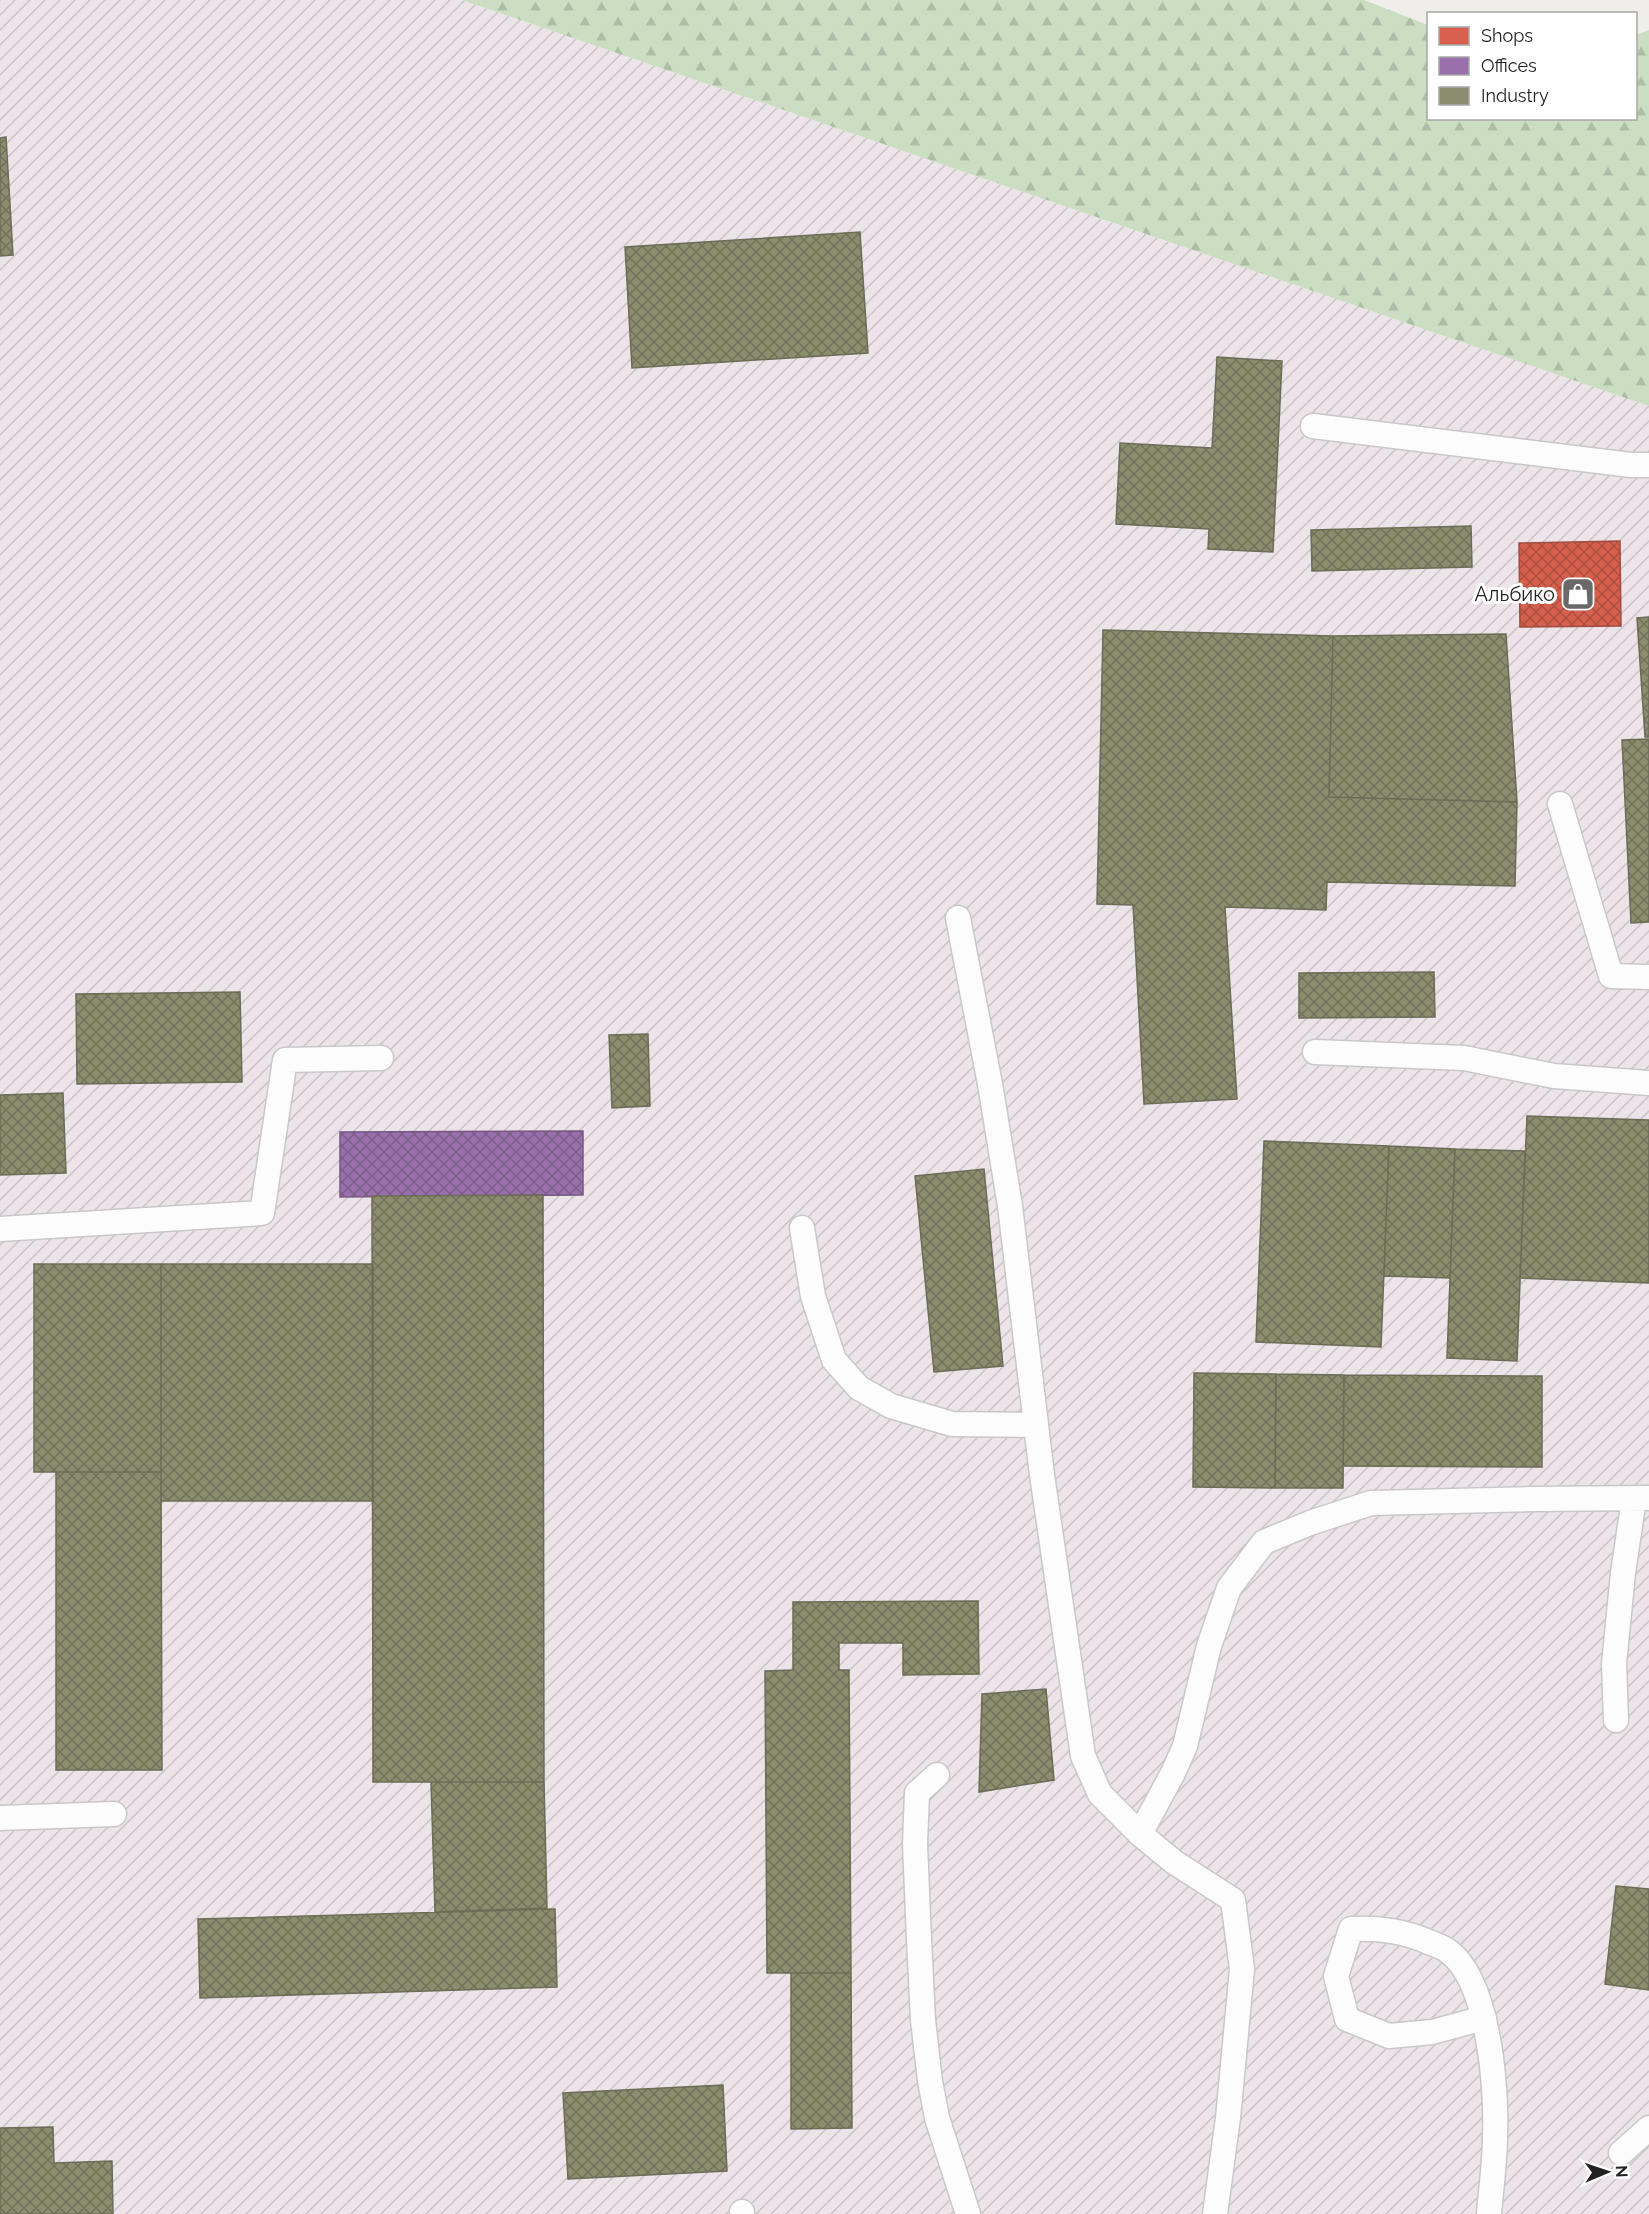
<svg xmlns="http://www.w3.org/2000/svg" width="1649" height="2214" viewBox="0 0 1649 2214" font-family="Raleway,sans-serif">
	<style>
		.industrial { fill: url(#industrial-furrows) }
		.forest { fill: url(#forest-firs) }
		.shops { fill: url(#shops-cross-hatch); stroke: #a04d40; stroke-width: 1.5 }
		.offices { fill: url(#offices-cross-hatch); stroke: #755982; stroke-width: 1.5 }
		.industry { fill: url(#industry-cross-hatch); stroke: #6c6c57; stroke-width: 1.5 }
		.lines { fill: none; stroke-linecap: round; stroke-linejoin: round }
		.service-casing { stroke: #c9c8c7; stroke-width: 27 }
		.service { stroke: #fdfcfc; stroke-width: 24 }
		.labels { text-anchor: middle; stroke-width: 6; stroke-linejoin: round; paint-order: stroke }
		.poi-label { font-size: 20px; fill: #222; stroke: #fff; text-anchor: end }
	</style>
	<defs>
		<pattern id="industrial-furrows" width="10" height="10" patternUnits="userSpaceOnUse" patternTransform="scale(1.5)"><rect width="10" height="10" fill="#ede4e9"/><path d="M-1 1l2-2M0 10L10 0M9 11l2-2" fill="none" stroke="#cbc3c8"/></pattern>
		<pattern id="forest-firs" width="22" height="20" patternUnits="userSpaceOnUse" patternTransform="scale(1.5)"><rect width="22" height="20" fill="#cbdec1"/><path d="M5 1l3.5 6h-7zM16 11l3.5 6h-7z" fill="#aebea6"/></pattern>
		<pattern id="shops-cross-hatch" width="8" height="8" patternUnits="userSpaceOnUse" patternTransform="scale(1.5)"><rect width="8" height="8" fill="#d6604d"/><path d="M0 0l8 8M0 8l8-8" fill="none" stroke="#ad4f40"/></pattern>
		<pattern id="offices-cross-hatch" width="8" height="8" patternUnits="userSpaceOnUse" patternTransform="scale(1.5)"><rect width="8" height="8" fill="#9970ab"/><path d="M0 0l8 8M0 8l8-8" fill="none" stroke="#7c5c8b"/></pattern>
		<pattern id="industry-cross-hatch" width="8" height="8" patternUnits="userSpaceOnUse" patternTransform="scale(1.5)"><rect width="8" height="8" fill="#8c8c6e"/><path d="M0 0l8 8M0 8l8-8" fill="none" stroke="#72725a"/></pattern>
	</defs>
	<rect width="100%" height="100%" fill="#f0eeeb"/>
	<!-- industrial -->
	<path class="industrial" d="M 0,0 L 462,0 L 1649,406 L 1649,2214 L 0,2214 Z"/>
	<!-- forest -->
	<path class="forest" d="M 462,0 L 1364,0 L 1428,25 L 1428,118 L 1636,118 L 1636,35 L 1649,30 L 1649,406 Z"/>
	<!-- shops -->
	<path class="shops" d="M 1620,541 L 1621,626 L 1520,627 L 1519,543 Z"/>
	<!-- offices -->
	<path class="offices" d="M 583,1131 L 583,1195 L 340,1197 L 340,1132 Z"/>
	<!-- industry -->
	<path class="industry" d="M 6,137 L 13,255 L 0,256 L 0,138 Z
		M 860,232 L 868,353 L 632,368 L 625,247 Z
		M 1217,357 L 1282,361 L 1273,552 L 1208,549 L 1209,529 L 1116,524 L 1120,443 L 1212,448 Z
		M 1471,526 L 1472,567 L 1312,571 L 1311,530 Z
		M 1649,617 L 1649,737 L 1645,737 L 1637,618 Z
		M 1103,630 L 1333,636 L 1329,797 L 1517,802 L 1515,886 L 1327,882 L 1326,910 L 1225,907 L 1237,1099 L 1144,1104 L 1133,905 L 1097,904 Z
		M 1506,634 L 1517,802 L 1329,797 L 1333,636 Z
		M 1649,739 L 1649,922 L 1631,923 L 1622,740 Z
		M 1434,972 L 1435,1017 L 1299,1018 L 1299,973 Z
		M 240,992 L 242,1082 L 77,1084 L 76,994 Z
		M 648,1034 L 650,1106 L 612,1108 L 609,1035 Z
		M 63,1093 L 66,1173 L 0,1175 L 0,1095 Z
		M 1527,1116 L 1649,1120 L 1649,1283 L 1520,1278 Z
		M 1264,1141 L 1389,1146 L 1381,1347 L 1256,1342 Z
		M 1389,1146 L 1455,1149 L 1450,1278 L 1384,1276 Z
		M 1455,1149 L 1525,1151 L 1517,1361 L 1447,1358 Z
		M 984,1169 L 1003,1366 L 934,1372 L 915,1176 Z
		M 543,1195 L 544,1782 L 373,1782 L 372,1196 Z
		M 34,1264 L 161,1264 L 161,1472 L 34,1472 Z
		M 161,1264 L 373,1264 L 373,1501 L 161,1501 Z
		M 1194,1373 L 1276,1374 L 1275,1488 L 1193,1487 Z
		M 1276,1374 L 1344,1375 L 1343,1488 L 1275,1488 Z
		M 1344,1375 L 1542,1376 L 1542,1467 L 1343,1466 Z
		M 56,1472 L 161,1472 L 162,1770 L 56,1770 Z
		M 978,1601 L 979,1674 L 903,1675 L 903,1643 L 839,1643 L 839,1670 L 849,1670 L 851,1973 L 767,1973 L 765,1671 L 793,1670 L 793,1602 Z
		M 1046,1689 L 1054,1780 L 979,1792 L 982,1694 Z
		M 431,1782 L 544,1782 L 547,1908 L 435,1912 Z
		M 1616,1886 L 1649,1889 L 1649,1990 L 1605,1984 Z
		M 555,1909 L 557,1987 L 200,1998 L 198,1919 Z
		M 791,1973 L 851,1973 L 852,2128 L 791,2129 Z
		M 723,2085 L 727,2171 L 568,2179 L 563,2093 Z
		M 53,2127 L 54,2163 L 112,2161 L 113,2214 L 0,2214 L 0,2128 Z"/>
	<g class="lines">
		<!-- service casing -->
		<g class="service-casing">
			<path id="service" d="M 1313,426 L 1631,465 L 1649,465
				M 1560,804 L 1611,976 L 1649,977
				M 958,918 L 990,1084 L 1010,1206 L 1042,1475 L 1083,1756 L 1100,1794 L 1140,1834 L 1174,1862 L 1233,1900 L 1242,1969 L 1228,2118 L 1215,2214
				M 1315,1052 L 1464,1058 L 1554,1076 L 1649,1083
				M 802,1228 L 813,1296 L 834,1360 L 859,1388 L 891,1406 L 952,1424 L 1036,1425
				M 0,1229 L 262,1213 L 285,1060 L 381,1058
				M 1616,1720 L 1614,1664 L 1623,1573 L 1634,1499
				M 937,1775 L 917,1793 L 915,1844 L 919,1939 L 923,2020 L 930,2081 L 937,2118 L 968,2214
				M 0,1818 L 114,1814
				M 1140,1834 L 1173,1773 L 1185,1746 L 1209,1646 L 1229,1588 L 1264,1542 L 1310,1523 L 1371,1503 L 1532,1499 L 1649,1498
				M 1484,2018 L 1432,2032 L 1389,2036 L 1347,2019 L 1336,1976 L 1351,1929 C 1380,1928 1405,1931 1431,1943 C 1436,1945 1443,1947 1448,1951 C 1489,1980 1497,2089 1495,2136 C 1495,2162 1491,2188 1489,2214
				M 1621,2153 L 1649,2128
				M 742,2212 L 742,2214"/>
		</g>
		<!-- service -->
		<use href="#service" class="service"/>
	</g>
	<!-- icons -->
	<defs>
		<g id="shop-square" transform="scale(1.725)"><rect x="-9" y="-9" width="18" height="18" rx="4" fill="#6a6968" stroke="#fff"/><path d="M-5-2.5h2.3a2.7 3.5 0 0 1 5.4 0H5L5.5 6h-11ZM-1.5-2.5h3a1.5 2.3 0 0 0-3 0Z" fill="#fff"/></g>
	</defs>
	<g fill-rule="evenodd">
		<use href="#shop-square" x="1578" y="594"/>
	</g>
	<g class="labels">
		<!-- poi labels -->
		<g class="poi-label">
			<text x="1555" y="601">Альбико</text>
		</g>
	</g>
	<!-- legend -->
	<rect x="1427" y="12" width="210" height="108" fill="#ffffff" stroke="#a7a7a7" stroke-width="1.5"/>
	<rect x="1439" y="27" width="30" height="18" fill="#d6604d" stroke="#a7a7a7" stroke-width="1.5"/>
	<text x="1481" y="42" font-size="18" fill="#222222">Shops</text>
	<rect x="1439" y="57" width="30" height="18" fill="#9970ab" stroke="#a7a7a7" stroke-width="1.5"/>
	<text x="1481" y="72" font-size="18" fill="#222222">Offices</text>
	<rect x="1439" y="87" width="30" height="18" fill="#8c8c6e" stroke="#a7a7a7" stroke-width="1.5"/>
	<text x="1481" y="102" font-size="18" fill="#222222">Industry</text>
	<!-- north arrow -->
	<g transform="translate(1607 2172) rotate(88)" stroke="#ffffff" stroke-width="4.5" paint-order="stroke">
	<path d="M0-4.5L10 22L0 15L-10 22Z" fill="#222222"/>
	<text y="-9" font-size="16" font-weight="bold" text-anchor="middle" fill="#222222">N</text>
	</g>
</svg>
